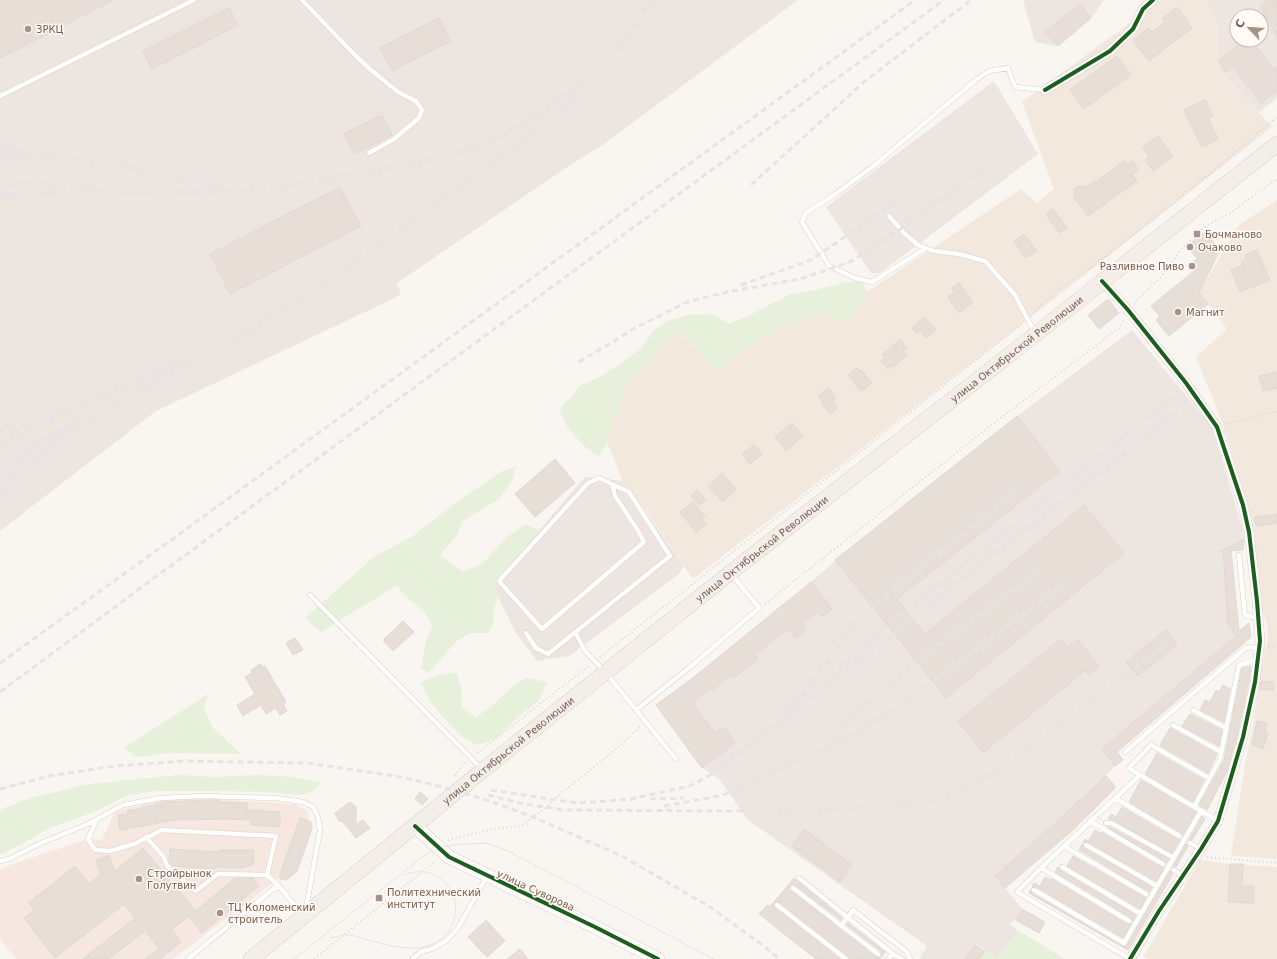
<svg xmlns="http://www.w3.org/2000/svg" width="1277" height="959" viewBox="0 0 1277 959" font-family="'DejaVu Sans',sans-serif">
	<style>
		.residential { fill: #f2e8de }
		.commercial { fill: #f6e8e1 }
		.industrial { fill: #ede5e0; fill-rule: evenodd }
		.green { fill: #e7f0db }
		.building { fill: #e6ded7; stroke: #e2d8d2 }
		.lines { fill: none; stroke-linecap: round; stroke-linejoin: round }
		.lane-casing { stroke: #d7d1cb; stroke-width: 5.5 }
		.street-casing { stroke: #d7d1cb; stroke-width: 10 }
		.secondary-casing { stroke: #d9d2cb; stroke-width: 14 }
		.primary-casing { stroke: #dad1cc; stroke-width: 16 }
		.path { stroke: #dcd5d0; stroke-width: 2; stroke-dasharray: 1 3; stroke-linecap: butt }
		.lane { stroke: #fefefd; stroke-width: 4.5 }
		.street { stroke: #fefefd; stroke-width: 9 }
		.secondary { stroke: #fefefd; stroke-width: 13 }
		.primary { stroke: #f3eee8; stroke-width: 15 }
		.tram { stroke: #e6e3e7; stroke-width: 1 }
		.rail { stroke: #e6e3e7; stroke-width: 3; stroke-dasharray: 6 4; stroke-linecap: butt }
		.path-bridge { stroke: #dcd5d0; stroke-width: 2; stroke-dasharray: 1 3; stroke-linecap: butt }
		.cycleway-casing { stroke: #fffaf3; stroke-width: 6 }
		.cycleway { stroke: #1b5e20; stroke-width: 4 }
		.poi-dot { fill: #a69286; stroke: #fffaf3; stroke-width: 1.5 }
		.labels { text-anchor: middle; stroke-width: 3; stroke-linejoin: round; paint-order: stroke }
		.poi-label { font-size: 10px; fill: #7a5c4d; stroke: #fffaf3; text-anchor: start }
		.street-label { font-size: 10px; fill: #7a5c4d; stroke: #fffaf3 }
	</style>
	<rect width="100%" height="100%" fill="#f9f5f0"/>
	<!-- residential -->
	<path class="residential" d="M 1161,0 L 1207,0 L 1217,19 L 1220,70 L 1272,127 L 1027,320 L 693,579 L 648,514 L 623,481 L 607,442 L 624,389 L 676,331 L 698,350 L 717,371 L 762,338 L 867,292 L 1021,189 L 1037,203 L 1054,189 L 1022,102 Z
		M 1277,200 L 1277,859 L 1231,856 L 1245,765 L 1254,720 L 1264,653 L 1268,639 L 1267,624 L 1263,614 L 1254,564 L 1255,536 L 1250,514 L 1222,422 L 1196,357 L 1227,329 L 1199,293 L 1239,225 Z
		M 1200,860 L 1230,864 L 1277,867 L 1277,959 L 1148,959 L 1144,956 Z"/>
	<!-- commercial -->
	<path class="commercial" d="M 199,798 L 295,804 L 307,811 L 312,829 L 297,871 L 287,880 L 279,878 L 173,959 L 16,959 L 0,939 L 0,870 L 4,867 L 88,839 L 102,840 L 115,811 L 162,800 Z"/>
	<!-- industrial -->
	<path class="industrial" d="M 0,0 L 798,0 L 604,144 L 573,163 L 397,283 L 401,295 L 156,411 L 0,531 Z
		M 1023,0 L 1104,0 L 1091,18 L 1058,46 L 1035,42 Z
		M 1207,0 L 1277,0 L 1277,98 L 1259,112 L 1220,70 L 1217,19 ZM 1237,16 L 1261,16 L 1261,40 L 1237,40 Z
		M 994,81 L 1038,154 L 880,273 L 871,273 L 826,207 Z
		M 1132,330 L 1212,427 L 1243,530 L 1244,539 L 1222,551 L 1228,625 L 1236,636 L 1102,749 L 1115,766 L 1106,776 L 1063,816 L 995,876 L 1022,909 L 1016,920 L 1009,924 L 1019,931 L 997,958 L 976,944 L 964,959 L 921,959 L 920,958 L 927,946 L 748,820 L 720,780 L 702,768 L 656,705 L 697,674 L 811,582 L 848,550 L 1017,416 Z
		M 585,477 L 623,481 L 684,566 L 679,574 L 569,656 L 537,661 L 516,633 L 498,597 L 495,586 L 504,571 Z"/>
	<!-- green -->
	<path class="green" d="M 848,282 L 862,282 L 867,292 L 852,319 L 835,320 L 825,311 L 762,338 L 717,372 L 698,350 L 676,331 L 624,389 L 607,442 L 603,450 L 598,456 L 583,445 L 568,428 L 559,410 L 581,385 L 602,376 L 642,348 L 653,331 L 669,320 L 693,314 L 713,315 L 729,324 L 754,313 L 790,294 L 814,290 Z
		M 516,466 L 513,479 L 498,500 L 461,522 L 458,534 L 440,555 L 463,572 L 482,564 L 507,537 L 526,524 L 539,531 L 504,571 L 495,586 L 498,597 L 494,609 L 493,624 L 488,633 L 470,633 L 456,642 L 428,673 L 421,669 L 426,640 L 433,626 L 423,610 L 405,596 L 397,585 L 321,632 L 305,618 L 374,557 L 413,536 L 454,504 L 499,473 Z
		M 456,672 L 461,686 L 462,707 L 475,718 L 489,708 L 516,684 L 527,678 L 547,682 L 539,700 L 516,719 L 496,739 L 477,745 L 465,739 L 450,725 L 430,702 L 421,682 L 437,676 Z
		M 208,694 L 204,708 L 213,728 L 241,754 L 170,753 L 136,757 L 124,748 Z
		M 179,775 L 217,777 L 255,775 L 294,777 L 322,782 L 311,792 L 301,795 L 263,792 L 211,791 L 154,791 L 126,796 L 94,812 L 47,829 L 24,843 L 0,855 L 0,810 L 30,798 L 89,784 Z
		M 1019,931 L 1065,959 L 964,959 L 976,944 L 997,958 Z"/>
	<!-- building -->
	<path class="building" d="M 0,0 L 114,0 L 0,58 Z
		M 1269,0 L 1277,0 L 1277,37 L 1260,5 Z
		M 1080,4 L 1091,18 L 1058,46 L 1045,32 Z
		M 1177,7 L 1192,28 L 1149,61 L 1133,40 L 1149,28 L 1152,32 L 1165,22 L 1162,19 Z
		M 229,8 L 238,25 L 152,69 L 143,51 Z
		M 439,18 L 450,41 L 392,71 L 380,48 Z
		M 1245,40 L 1251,40 L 1274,69 L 1277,67 L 1277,91 L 1261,103 L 1233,67 L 1226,72 L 1218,61 Z
		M 1117,56 L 1131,75 L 1084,109 L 1070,90 Z
		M 1205,100 L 1213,116 L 1208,119 L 1218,139 L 1202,147 L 1184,110 Z
		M 382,115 L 392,135 L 354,154 L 344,134 Z
		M 1158,136 L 1173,156 L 1153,171 L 1145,160 L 1149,156 L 1143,147 Z
		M 1124,161 L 1127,165 L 1132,161 L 1139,170 L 1132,175 L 1137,181 L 1088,216 L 1075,199 L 1074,189 L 1078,186 L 1087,187 L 1095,181 L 1096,182 Z
		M 340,187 L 361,226 L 230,294 L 210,254 Z
		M 1053,209 L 1067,228 L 1060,233 L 1046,215 Z
		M 1205,232 L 1220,250 L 1199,293 L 1208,304 L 1169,336 L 1156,320 L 1160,317 L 1151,306 L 1194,271 L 1189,265 L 1197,259 L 1187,246 Z
		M 1024,234 L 1037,251 L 1026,258 L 1014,241 Z
		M 1257,250 L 1270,280 L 1240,292 L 1231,270 L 1243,265 L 1241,261 L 1246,259 L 1245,255 Z
		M 959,283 L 973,302 L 959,313 L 948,297 L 955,292 L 952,288 Z
		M 1108,299 L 1119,313 L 1099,329 L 1088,315 Z
		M 924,317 L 936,330 L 926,338 L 920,331 L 917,334 L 912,328 Z
		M 900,339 L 907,348 L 903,351 L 907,355 L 893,367 L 891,366 L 888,369 L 881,361 L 885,358 L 882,355 Z
		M 857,368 L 860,371 L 861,370 L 872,383 L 861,391 L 848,375 Z
		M 1277,372 L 1277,388 L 1263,391 L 1259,376 Z
		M 828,388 L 836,398 L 833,400 L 838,408 L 830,414 L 822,404 L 823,403 L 818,396 Z
		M 1017,416 L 1060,471 L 897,599 L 925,634 L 1084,505 L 1124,553 L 946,698 L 835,560 Z
		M 792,423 L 803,436 L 786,451 L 775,437 Z
		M 754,445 L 762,454 L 750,464 L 742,454 Z
		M 555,459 L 575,483 L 535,517 L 515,494 Z
		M 722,473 L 736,489 L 723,502 L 708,486 Z
		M 697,490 L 706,499 L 699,505 L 691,496 Z
		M 693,502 L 705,516 L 702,518 L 706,524 L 696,532 L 680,512 Z
		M 1277,514 L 1277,523 L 1256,526 L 1255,517 Z
		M 1244,539 L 1243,550 L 1231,551 L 1239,631 L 1249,623 L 1251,637 L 1117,752 L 1123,760 L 1115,766 L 1102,749 L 1236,636 L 1228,625 L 1223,552 L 1220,552 Z
		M 811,582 L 832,609 L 822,617 L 817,612 L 802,624 L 806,630 L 795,638 L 788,629 L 755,655 L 758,659 L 734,678 L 731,675 L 711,691 L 709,690 L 692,703 L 715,733 L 724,727 L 735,743 L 702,768 L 656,705 L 693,678 Z
		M 403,621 L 414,632 L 393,651 L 383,640 Z
		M 1166,630 L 1177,645 L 1138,676 L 1126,662 Z
		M 295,638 L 303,650 L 293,655 L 286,643 Z
		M 1061,639 L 1068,648 L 1078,640 L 1099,667 L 1089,675 L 1086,670 L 983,753 L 958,721 Z
		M 260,664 L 262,667 L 265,666 L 286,702 L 283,704 L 287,711 L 280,715 L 276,708 L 266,714 L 261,705 L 243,716 L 237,705 L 255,694 L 245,677 L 252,673 L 251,670 Z
		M 1251,666 L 1249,681 L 1237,736 L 1227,771 L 1207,810 L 1199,805 L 1224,760 L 1242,668 Z
		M 1261,681 L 1274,682 L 1273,690 L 1260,689 Z
		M 1223,685 L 1230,689 L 1224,722 L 1200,710 L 1205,700 L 1210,702 L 1216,690 L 1219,692 Z
		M 1190,714 L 1222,730 L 1219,746 L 1182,726 Z
		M 1257,721 L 1267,723 L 1265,732 L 1268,733 L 1263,749 L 1252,745 Z
		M 1170,728 L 1217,754 L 1208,773 L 1161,746 L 1160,745 Z
		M 1157,753 L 1204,780 L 1193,802 L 1145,774 Z
		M 1106,776 L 1116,787 L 1074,829 L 1005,888 L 995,876 L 1063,816 Z
		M 1141,780 L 1196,812 L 1183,835 L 1181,833 L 1129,802 Z
		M 420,792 L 428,799 L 422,805 L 415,799 Z
		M 208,800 L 219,800 L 219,802 L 248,803 L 247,810 L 280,812 L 280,827 L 251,825 L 251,820 L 222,819 L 189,820 L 189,819 L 174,820 L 120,830 L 118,815 L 128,814 L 127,811 L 143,808 L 143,807 L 155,805 L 155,804 L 165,802 Z
		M 350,802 L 356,807 L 356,824 L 363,820 L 370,828 L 356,838 L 343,822 L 339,821 L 335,813 Z
		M 1122,807 L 1177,839 L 1180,840 L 1172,853 L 1113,820 L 1108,819 L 1111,814 L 1116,817 Z
		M 1202,816 L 1205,819 L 1192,840 L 1189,840 Z
		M 300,818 L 311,822 L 312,829 L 297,871 L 287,880 L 280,879 L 280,874 Z
		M 1107,827 L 1110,827 L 1169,859 L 1166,863 Z
		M 804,829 L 852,865 L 840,882 L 792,846 Z
		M 1095,830 L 1100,833 L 1101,832 L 1161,867 L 1164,868 L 1156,881 L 1088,842 L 1083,843 L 1085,839 L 1088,841 Z
		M 1082,844 L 1084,848 L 1152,887 L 1149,892 L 1079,850 Z
		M 1186,844 L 1188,846 L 1176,867 L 1173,866 Z
		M 143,848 L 196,911 L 235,878 L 253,878 L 259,886 L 202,933 L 189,916 L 172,930 L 181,942 L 160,959 L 145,959 L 159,948 L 145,931 L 109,959 L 83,959 L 135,918 L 124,904 L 55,958 L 24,918 L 35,910 L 28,903 L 75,866 L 89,884 L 101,874 L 96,860 L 109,855 L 115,871 Z
		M 170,849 L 217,852 L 220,851 L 220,850 L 254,850 L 253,865 L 241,868 L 216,867 L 216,869 L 173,866 L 169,861 Z
		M 1073,856 L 1146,898 L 1140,909 L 1067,866 Z
		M 1230,864 L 1243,864 L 1242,886 L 1254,886 L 1253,903 L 1228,902 Z
		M 1058,867 L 1060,870 L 1136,915 L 1133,921 L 1131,918 L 1055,872 Z
		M 1170,871 L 1173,874 L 1128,950 L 1029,893 L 1030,890 L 1032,893 L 1124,947 L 1127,945 Z
		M 1045,877 L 1051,880 L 1052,879 L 1127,924 L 1131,924 L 1123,938 L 1036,887 L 1032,887 L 1034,883 L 1040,886 Z
		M 794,878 L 842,918 L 841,920 L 795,885 L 792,884 L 790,886 L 789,889 L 791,891 L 876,957 L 878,958 L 881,957 L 882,954 L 881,951 L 847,925 L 848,923 L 885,952 L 880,959 L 850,959 L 848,956 L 779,902 L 775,902 L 773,905 L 775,908 L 840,959 L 816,959 L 759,914 L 767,905 L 770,907 Z
		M 1022,909 L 1045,922 L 1039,933 L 1016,920 Z
		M 486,920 L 505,941 L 487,957 L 468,937 Z
		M 975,945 L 984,952 L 979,959 L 964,959 Z
		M 520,949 L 528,959 L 507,959 Z"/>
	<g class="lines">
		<!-- lane casing -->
		<g class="lane-casing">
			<path id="lane" d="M 302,0 L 355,55 L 371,70 L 398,92 L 416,101 L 422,110 L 419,118 L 394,139 L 369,153
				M 0,96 L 194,0
				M 889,216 L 905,234 L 918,245 L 934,251 L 959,254 L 985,261 L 1015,295 L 1035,333
				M 926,248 L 872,282 L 855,278 L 829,266 L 802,222 L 806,213 L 834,195 L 872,167 L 977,79 L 989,71 L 1008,68 L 1015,87 L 1045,90
				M 1239,555 L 1245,615 L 1251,617 L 1258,616
				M 310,595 L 482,769
				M 575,632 L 585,651 L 606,673 L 676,759
				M 526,633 L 536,648 L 548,654 L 670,556 L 629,492 L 599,478 L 588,483 L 499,581 L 542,629 L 644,542 L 637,529 L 615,496 L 612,484
				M 636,710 L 690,667 L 759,608 L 732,575
				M 1193,710 L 1226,728
				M 1173,725 L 1221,752
				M 1125,752 L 1247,647 L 1259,649
				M 1140,775 L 1129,768 L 1151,745 L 1209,778
				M 1115,798 L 1179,836
				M 1194,807 L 1220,759 L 1239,665 L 1258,659
				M 97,819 L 88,839 L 95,850 L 110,851 L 134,844 L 162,830 L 276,836 L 267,875 L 278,885
				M 1090,821 L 1163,864
				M 1106,823 L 1111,823 L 1174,858
				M 146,837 L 164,857 L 167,866 L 196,891 L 218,874 L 267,875
				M 1190,843 L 1201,849
				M 1086,845 L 1157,886
				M 1064,846 L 1146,894
				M 0,861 L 9,859 L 41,843 L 88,824 L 123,805 L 161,798 L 203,796 L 276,798 L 303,802 L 313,807 L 318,817 L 320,830 L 306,909
				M 1062,867 L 1141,914
				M 1041,868 L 1129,921
				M 1174,870 L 1183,876
				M 799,878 L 893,954 L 902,959
				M 793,888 L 878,954
				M 1034,890 L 1124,943 L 1201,811
				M 777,905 L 846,959
				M 841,926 L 853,910 L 907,952 L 910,959
				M 188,959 L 278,885 L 302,914
				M 412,959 L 421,952 L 434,948 L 447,940 L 458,928 L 487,876
				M 888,959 L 893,954
				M 1130,959 L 1017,892 L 1041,868 L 1140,775 L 1218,821"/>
		</g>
		<!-- street casing -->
		<g class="street-casing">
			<path id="street" d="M 1045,90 L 1110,51 L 1133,29 L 1143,9 L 1153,0
				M 1102,281 L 1128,310 L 1186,383 L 1217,427 L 1243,505 L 1249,532 L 1257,601 L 1260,641 L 1255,682 L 1243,737 L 1218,821 L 1201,849 L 1159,911 L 1130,959"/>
		</g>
		<!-- secondary casing -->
		<g class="secondary-casing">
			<path id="secondary" d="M 415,826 L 449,857 L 595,927 L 658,959"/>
		</g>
		<!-- primary casing -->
		<g class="primary-casing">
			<g id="primary">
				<path id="s1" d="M 251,959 L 483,770 L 730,573 L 1036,334 L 1277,144"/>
			</g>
		</g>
		<!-- path -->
		<path class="path" d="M 1134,303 L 1161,277 L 1183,247 L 1197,234 L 1206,226 L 1230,213 L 1277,179
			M 1033,314 C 1047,296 1066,284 1086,272 L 1211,173 L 1277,117
			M 1226,424 L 1277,411
			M 765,604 L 994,423 L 1119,328 L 1124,319
			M 1269,646 L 1277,647
			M 600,657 L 1022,324
			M 477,753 L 589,666
			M 455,776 L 461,767 L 466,762
			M 448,840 L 488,830 L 521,826 L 543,810 L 554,799 L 615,750 L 640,727
			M 1207,857 L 1277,863
			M 314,959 L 436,861"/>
		<!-- lane -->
		<use href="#lane" class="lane"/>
		<!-- street -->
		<use href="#street" class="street"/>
		<!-- secondary -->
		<use href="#secondary" class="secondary"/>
		<!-- primary -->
		<use href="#primary" class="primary"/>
		<!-- tram -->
		<path class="tram" d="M 330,938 L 344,935 L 351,935 C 374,941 399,951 423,947 C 430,946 437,942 442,938 C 473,911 447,858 404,875
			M 294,959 L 422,857 L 442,847 L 463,844 L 487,843 L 508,851 L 714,959"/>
		<!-- rail -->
		<path class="rail" d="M 0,148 L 26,152
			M 0,157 L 51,156 L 114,165 L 225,187
			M 0,184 L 30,183 L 112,193 L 243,191 L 312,182 L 443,158 L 487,143 L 545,110 L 579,85
			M 751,185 L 864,82 L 971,0
			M 0,194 L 78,193
			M 741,285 L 811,260 L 908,194
			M 579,362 L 637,327 L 687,302 L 727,292 L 800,279 L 850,262 L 892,235 L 995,162
			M 0,430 L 52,418 L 182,361
			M 0,444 L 40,424
			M 0,473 L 42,440 L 80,421
			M 0,494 L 14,477 L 61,439 L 134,392 L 244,334 L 331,280 L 537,129 L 567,104 L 625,40 L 652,0
			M 0,663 L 167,543 L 915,0
			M 845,672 L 1178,410
			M 0,692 L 180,559 L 944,0
			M 788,711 L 814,680 L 856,620 L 1016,492
			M 826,746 L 847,722 L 911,665 L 1039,571
			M 0,789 L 49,776 L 114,766 L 185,761 L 307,763 L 402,777 L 446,788 L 490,801 L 533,817 L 624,857 L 710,907 L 765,947 L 779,959
			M 491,790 L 577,803 L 634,799
			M 488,795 L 520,803 L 563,810 L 742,811 L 880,808 L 948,798 L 981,781 L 1009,762 L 1169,642
			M 630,799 L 690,786 L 712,774 L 807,701 L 884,627 L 1174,398
			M 650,799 L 684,798
			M 664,806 L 714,797 L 729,793 L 853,735 L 905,702 L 1061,587"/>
		<!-- path-bridge -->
		<path class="path-bridge" d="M 1091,811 L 1106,823"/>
		<!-- cycleway casing -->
		<g class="cycleway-casing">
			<path id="cycleway" d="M 1045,90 L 1110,51 L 1133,29 L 1143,9 L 1153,0
				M 1102,281 L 1128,310 L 1186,383 L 1217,427 L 1243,505 L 1249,532 L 1257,601 L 1260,641 L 1255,682 L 1243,737 L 1218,821 L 1201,849 L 1159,911 L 1130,959
				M 415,826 L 449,857 L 595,927 L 658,959"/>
		</g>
		<!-- cycleway -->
		<use href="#cycleway" class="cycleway"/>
	</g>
	<!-- markers -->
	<g class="poi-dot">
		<circle cx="28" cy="29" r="4"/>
		<rect x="1193" y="230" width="8" height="8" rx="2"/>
		<circle cx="1190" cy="247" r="4"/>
		<circle cx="1192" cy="266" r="4"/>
		<circle cx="1178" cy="312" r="4"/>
		<circle cx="139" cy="879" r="4"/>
		<rect x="375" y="894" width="8" height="8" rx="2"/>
		<circle cx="220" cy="913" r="4"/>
	</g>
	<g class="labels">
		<!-- poi labels -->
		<g class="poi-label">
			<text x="36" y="33">ЗРКЦ</text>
			<text x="1205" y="238">Бочманово</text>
			<text x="1198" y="251">Очаково</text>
			<text x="1184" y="270" text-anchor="end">Разливное Пиво</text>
			<text x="1186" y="316">Магнит</text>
			<text x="147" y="877">Стройрынок<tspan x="147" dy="12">Голутвин</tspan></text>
			<text x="387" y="896">Политехнический<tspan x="387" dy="12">институт</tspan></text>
			<text x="228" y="911">ТЦ Коломенский<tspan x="228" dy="12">строитель</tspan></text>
		</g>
		<!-- street labels -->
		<g class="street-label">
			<text dy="4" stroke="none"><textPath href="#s1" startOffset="979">улица Октябрьской Революции</textPath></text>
			<text dy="4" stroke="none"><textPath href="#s1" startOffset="655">улица Октябрьской Революции</textPath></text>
			<text dy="4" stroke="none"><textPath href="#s1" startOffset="331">улица Октябрьской Революции</textPath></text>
			<text transform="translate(536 890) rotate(25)" y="4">улица Суворова</text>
		</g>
	</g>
	<!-- north arrow -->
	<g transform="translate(1249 28) rotate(295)"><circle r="19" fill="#fffaf3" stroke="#cabbb1"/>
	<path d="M0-3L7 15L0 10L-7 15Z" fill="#a69286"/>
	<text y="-6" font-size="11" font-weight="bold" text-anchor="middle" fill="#7a5c4d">С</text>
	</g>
</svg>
